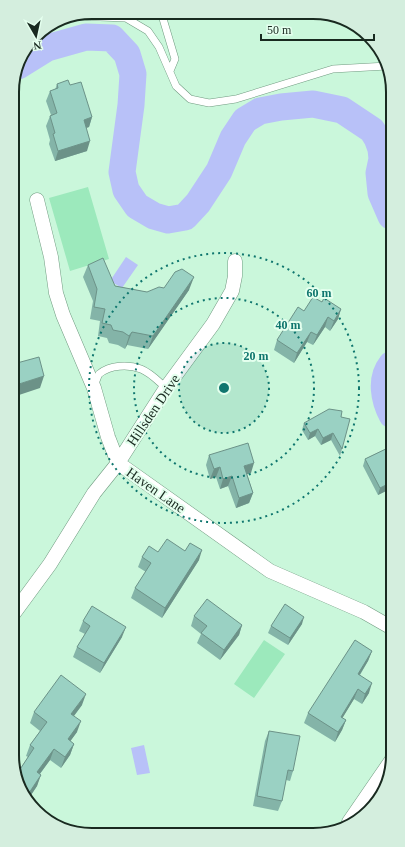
<svg xmlns="http://www.w3.org/2000/svg" width="405" height="847" viewBox="0 0 405 847" font-family="'Times New Roman',serif">
	<style>
		.green { fill: #9ce9bc }
		.water { fill: #b8c1f8 }
		.lines { fill: none; stroke-linecap: round; stroke-linejoin: round }
		.river { stroke: #b8c1f8; stroke-width: 27 }
		.service-casing { stroke: #719b81; stroke-width: 8 }
		.minor-casing { stroke: #719b81; stroke-width: 15 }
		.service { stroke: #fff; stroke-width: 7 }
		.minor { stroke: #fff; stroke-width: 14 }
		.wall { fill: #84b4a8 }
		.shaded-wall { fill: #6c9288 }
		.building { fill: #9ad1c3; stroke: #6c9288 }
		.ring { fill: none; stroke: #0f766e; stroke-width: 2; stroke-dasharray: 2 4 }
		.labels { text-anchor: middle; stroke-width: 4; stroke-linejoin: round; paint-order: stroke }
		.street-label { font-size: 14px; fill: #192a20; stroke: #e4ffee }
		.rim { fill: none; stroke: #192a20; stroke-width: 2 }
		.centre { fill: #0f766e; stroke: #e4ffee; stroke-width: 2 }
		.ring-label { font-size: 12px; text-anchor: middle; font-weight: bold; fill: #0f766e; stroke: #e4ffee; stroke-width: 4; stroke-linejoin: round; paint-order: stroke }
	</style>
	<rect width="100%" height="100%" fill="#caf7db"/>
	<!-- green -->
	<path class="green" d="M 88,187 L 109,259 L 70,271 L 49,198 Z
		M 264,640 L 285,654 L 254,698 L 234,684 Z"/>
	<!-- water -->
	<path class="water" d="M 126,257 L 138,265 L 122,288 L 110,281 Z
		M 144,745 L 150,773 L 137,775 L 131,748 Z"/>
	<g class="lines">
		<!-- river -->
		<path class="river" d="M 18,66 L 47,48 L 86,37 L 112,38 L 127,54 L 133,74 L 131,105 L 122,172 L 126,190 L 137,206 L 154,216 L 168,220 L 185,217 L 198,203 L 219,171 L 233,138 L 245,120 L 260,111 L 281,107 L 313,104 L 342,110 L 372,130 L 377,138 L 381,149 L 382,159 L 379,173 L 381,193 L 391,216
			M 391,365 C 380,379 384,400 392,415"/>
		<!-- service casing -->
		<g class="service-casing">
			<path id="service" d="M 161,12 L 175,59 L 170,71
				M 74,16 L 126,18 L 148,31 L 159,47 L 176,86 L 190,99 L 209,103 L 236,99 L 333,69 L 387,66
				M 94,386 C 96,382 97,377 99,374 C 110,365 128,364 141,369 C 151,373 158,381 166,388"/>
		</g>
		<!-- minor casing -->
		<g class="minor-casing">
			<path id="minor" d="M 37,200 L 51,257 L 56,293 L 63,315 L 94,388 L 108,437 L 118,463 L 270,571 L 364,612 L 392,628
				M 14,613 L 50,564 L 94,493 L 118,463 L 166,388 L 213,324 L 232,291 L 235,276 L 235,261
				M 349,822 L 393,758"/>
		</g>
		<!-- service -->
		<use href="#service" class="service"/>
		<!-- minor -->
		<use href="#minor" class="minor"/>
	</g>
	<!-- wall -->
	<path class="wall" d="M 57,84 L 70,85 L 92,117 L 89,127 L 86,128 L 87,151 L 55,161 L 49,144 L 50,140 L 46,126 L 50,116 L 51,115 L 46,101 L 50,91 L 55,90 Z
		M 88,265 L 115,286 L 147,292 L 189,290 L 148,349 L 127,345 L 125,349 L 118,345 L 109,343 L 107,338 L 98,336 L 100,321 L 90,319 L 93,301 L 83,277 Z
		M 322,302 L 341,309 L 338,319 L 330,331 L 325,327 L 313,345 L 307,342 L 294,363 L 274,350 L 277,340 L 304,311 Z
		M 341,417 L 342,449 L 340,456 L 331,440 L 321,445 L 315,436 L 308,440 L 302,430 L 304,423 Z
		M 392,446 L 392,488 L 378,495 L 363,466 L 365,459 Z
		M 209,455 L 251,473 L 247,474 L 253,493 L 249,503 L 236,508 L 228,486 L 220,489 L 216,477 L 210,479 L 206,465 Z
		M 158,552 L 199,560 L 162,618 L 131,598 L 135,588 L 146,572 L 138,567 L 142,557 Z
		M 194,616 L 242,625 L 239,635 L 220,660 L 197,643 L 201,634 L 191,626 Z
		M 83,621 L 122,637 L 100,673 L 73,657 L 77,647 L 85,634 L 79,631 Z
		M 302,624 L 288,645 L 268,633 L 271,626 Z
		M 372,651 L 368,661 L 360,675 L 369,693 L 362,704 L 354,699 L 342,718 L 346,720 L 342,730 L 335,742 L 304,723 L 308,713 Z
		M 82,705 L 74,716 L 77,732 L 70,741 L 74,744 L 70,755 L 61,768 L 50,760 L 40,774 L 37,786 L 29,798 L 15,777 L 28,757 L 26,756 L 30,745 L 40,731 L 30,723 L 34,712 Z
		M 269,731 L 293,771 L 290,781 L 286,780 L 282,801 L 278,811 L 253,806 L 265,741 Z"/>
	<!-- shaded-wall -->
	<path class="shaded-wall" d="M 92,117 L 89,127 L 80,130 L 84,120 Z
		M 90,141 L 87,151 L 55,161 L 58,151 Z
		M 194,277 L 189,290 L 148,349 L 153,336 Z
		M 341,309 L 338,319 L 330,331 L 334,321 Z
		M 328,317 L 325,327 L 313,345 L 317,335 Z
		M 132,332 L 127,345 L 125,349 L 129,336 Z
		M 311,332 L 307,342 L 294,363 L 297,353 Z
		M 44,376 L 40,388 L 16,396 L 14,402 L 14,391 L 16,385 Z
		M 318,429 L 315,436 L 308,440 L 310,433 Z
		M 333,433 L 331,440 L 321,445 L 323,438 Z
		M 254,463 L 251,473 L 241,476 L 244,466 Z
		M 220,467 L 216,477 L 210,479 L 214,469 Z
		M 232,476 L 228,486 L 220,489 L 223,479 Z
		M 392,482 L 392,488 L 378,495 L 380,488 Z
		M 253,493 L 249,503 L 236,508 L 239,498 Z
		M 202,550 L 199,560 L 162,618 L 165,608 Z
		M 304,617 L 302,624 L 288,645 L 290,638 Z
		M 242,625 L 239,635 L 220,660 L 224,650 Z
		M 126,627 L 122,637 L 100,673 L 104,663 Z
		M 372,651 L 368,661 L 354,684 L 358,674 Z
		M 372,683 L 369,693 L 362,704 L 365,694 Z
		M 358,689 L 354,699 L 337,727 L 341,717 Z
		M 86,694 L 82,705 L 67,725 L 71,714 Z
		M 346,720 L 342,730 L 335,742 L 338,732 Z
		M 81,721 L 77,732 L 64,750 L 68,739 Z
		M 74,744 L 70,755 L 61,768 L 65,757 Z
		M 54,749 L 50,760 L 33,783 L 37,772 Z
		M 41,775 L 37,786 L 29,798 L 27,796 Z"/>
	<!-- building -->
	<path class="building" d="M 68,80 L 70,85 L 81,82 L 92,117 L 84,120 L 90,141 L 58,151 L 53,134 L 55,133 L 50,116 L 57,113 L 50,91 L 58,88 L 57,84 Z
		M 103,258 L 115,286 L 147,292 L 159,287 L 164,288 L 175,272 L 182,269 L 194,277 L 153,336 L 132,332 L 129,336 L 123,332 L 113,330 L 111,325 L 102,323 L 105,309 L 94,307 L 97,289 L 88,265 Z
		M 313,297 L 322,302 L 324,298 L 341,309 L 334,321 L 328,317 L 317,335 L 311,332 L 297,353 L 277,340 L 298,307 L 304,311 Z
		M 13,351 L 17,363 L 39,357 L 44,376 L 16,385 L 18,391 L 14,396 Z
		M 329,409 L 342,411 L 341,417 L 350,419 L 342,449 L 333,433 L 323,438 L 318,429 L 310,433 L 304,423 Z
		M 248,443 L 254,463 L 244,466 L 253,493 L 239,498 L 232,476 L 223,479 L 220,467 L 214,469 L 209,455 Z
		M 392,446 L 392,482 L 380,488 L 365,459 Z
		M 167,539 L 185,551 L 190,543 L 202,550 L 165,608 L 135,588 L 151,563 L 142,557 L 149,546 L 158,552 Z
		M 207,599 L 242,625 L 224,650 L 201,633 L 207,626 L 194,616 Z
		M 285,604 L 304,617 L 290,638 L 271,626 Z
		M 92,606 L 126,627 L 104,663 L 77,647 L 90,626 L 83,621 Z
		M 355,640 L 372,651 L 358,674 L 372,683 L 365,694 L 358,689 L 341,717 L 346,720 L 338,732 L 308,713 Z
		M 61,675 L 86,694 L 71,714 L 81,721 L 68,739 L 74,744 L 65,757 L 54,749 L 37,772 L 41,775 L 27,796 L 15,777 L 34,748 L 30,745 L 47,722 L 34,712 Z
		M 269,731 L 300,736 L 293,771 L 288,770 L 282,801 L 257,796 Z
		M 213,831 L 219,833 L 212,833 Z"/>
	<!-- distance rings -->
	<circle cx="224" cy="388" r="45" fill="#0f766e" fill-opacity=".12"/>
	<g class="ring">
		<circle cx="224" cy="388" r="45"/>
		<circle cx="224" cy="388" r="90"/>
		<circle cx="224" cy="388" r="135"/>
	</g>
	<g class="labels">
		<!-- street labels -->
		<g class="street-label">
			<text transform="translate(153 410) rotate(-56)" y="5">Hillsden Drive</text>
			<text transform="translate(156 490) rotate(35)" y="5">Haven Lane</text>
		</g>
	</g>
	<!-- crop -->
	<path d="M0 0H405V847H0ZM92 19H313A73 73 0 0 1 386 92V755A73 73 0 0 1 313 828H92A73 73 0 0 1 19 755V92A73 73 0 0 1 92 19Z" fill="#d4eede" fill-rule="evenodd"/>
	<path class="rim" d="M92 19H313A73 73 0 0 1 386 92V755A73 73 0 0 1 313 828H92A73 73 0 0 1 19 755V92A73 73 0 0 1 92 19Z"/>
	<circle cx="224" cy="388" r="6" class="centre"/>
	<g class="ring-label">
		<text x="319" y="297">60 m</text>
		<text x="288" y="329">40 m</text>
		<text x="256" y="360">20 m</text>
	</g>
	<!-- north arrow -->
	<g transform="translate(36 36) rotate(171)" stroke="#e4ffee" stroke-width="3" paint-order="stroke">
	<path d="M0-3L7 15L0 10L-7 15Z" fill="#192a20"/>
	<text y="-6" font-size="11" font-weight="bold" text-anchor="middle" fill="#192a20">N</text>
	</g>
	<!-- scale -->
	<path d="M261 34v6h113v-6" fill="none" stroke="#192a20" stroke-width="2"/>
	<text x="267" y="34" font-size="12" fill="#192a20" stroke="#e4ffee" stroke-width="3" paint-order="stroke">50 m</text>
</svg>
